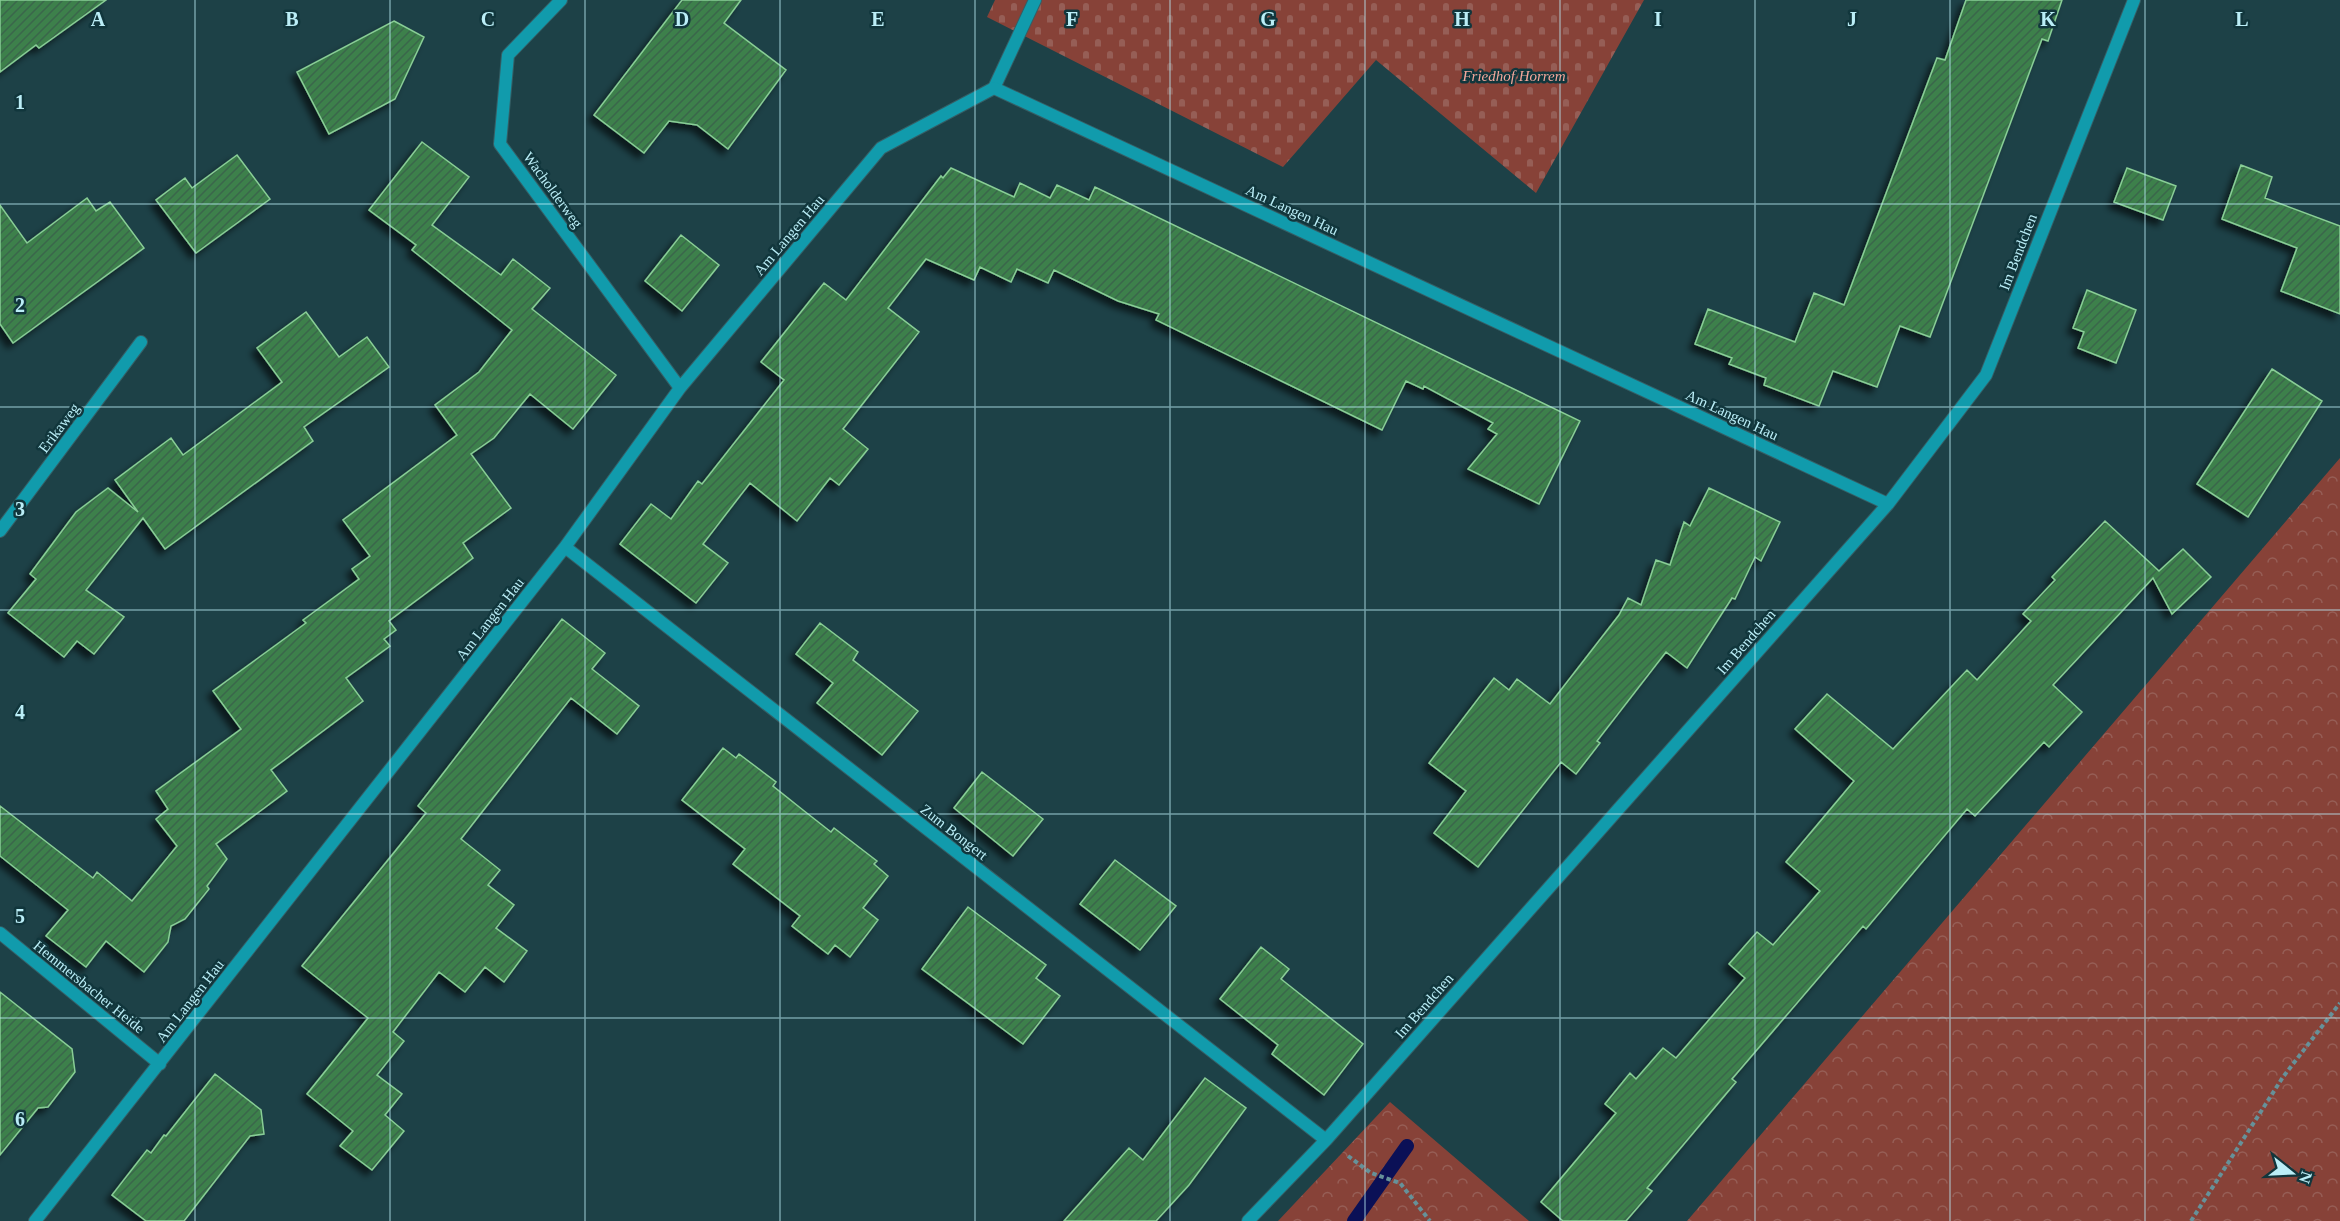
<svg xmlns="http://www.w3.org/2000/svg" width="2340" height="1221" viewBox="0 0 2340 1221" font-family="'Times New Roman',serif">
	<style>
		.forest { fill: url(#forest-crowns) }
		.cemetery { fill: url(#cemetery-stones) }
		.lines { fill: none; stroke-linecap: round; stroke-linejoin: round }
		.stream { stroke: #0b1056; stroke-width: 14 }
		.building { fill: url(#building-hatch); stroke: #89ce96; stroke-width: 1.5; filter: url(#shadow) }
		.lane-casing { stroke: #355f66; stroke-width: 14 }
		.street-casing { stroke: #355f66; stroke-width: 14 }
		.path { stroke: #669199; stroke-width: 4; stroke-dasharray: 4.5 3; stroke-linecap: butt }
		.lane { stroke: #119bac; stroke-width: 12 }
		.street { stroke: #119bac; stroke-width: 12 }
		.grid { fill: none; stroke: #bbeef7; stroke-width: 1.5; stroke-opacity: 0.55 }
		.labels { text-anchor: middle; stroke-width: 5; stroke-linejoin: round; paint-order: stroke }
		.park-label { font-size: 15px; font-style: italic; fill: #f4a89c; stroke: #11363c }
		.street-label { font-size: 15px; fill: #bbeef7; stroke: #11363c }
		.grid-label { font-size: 20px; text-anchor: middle; font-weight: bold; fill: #bbeef7; stroke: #11363c; stroke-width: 5; stroke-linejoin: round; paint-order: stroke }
	</style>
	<defs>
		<pattern id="forest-crowns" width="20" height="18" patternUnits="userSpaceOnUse" patternTransform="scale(1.5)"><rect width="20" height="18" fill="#874238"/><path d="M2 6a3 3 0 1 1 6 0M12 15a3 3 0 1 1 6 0" fill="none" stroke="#965e56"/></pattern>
		<pattern id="cemetery-stones" width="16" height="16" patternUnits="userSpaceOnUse" patternTransform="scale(1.5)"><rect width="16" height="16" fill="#874238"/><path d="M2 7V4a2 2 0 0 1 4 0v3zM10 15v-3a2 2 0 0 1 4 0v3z" fill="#965e56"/></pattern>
		<pattern id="building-hatch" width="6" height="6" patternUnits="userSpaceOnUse" patternTransform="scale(1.5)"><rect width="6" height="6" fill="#3c804c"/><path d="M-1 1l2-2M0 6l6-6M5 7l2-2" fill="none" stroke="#3a664b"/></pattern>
		<filter id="shadow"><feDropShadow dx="-5.5" dy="5.5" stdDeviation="3" flood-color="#0009"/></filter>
	</defs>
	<rect width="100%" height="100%" fill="#1d4147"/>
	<!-- forest -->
	<path class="forest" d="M 2340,458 L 2340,1221 L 1687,1221 Z
		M 1390,1102 L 1529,1221 L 1278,1221 Z"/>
	<!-- cemetery -->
	<path class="cemetery" d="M 995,0 L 1644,0 L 1536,193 L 1376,60 L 1283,167 L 987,17 Z"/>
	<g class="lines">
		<!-- stream -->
		<path class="stream" d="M 1354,1221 L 1407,1146"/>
	</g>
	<!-- building -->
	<path class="building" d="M 0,0 L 106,0 L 39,48 L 36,45 L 0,72 Z
		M 682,0 L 741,0 L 724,23 L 786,70 L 728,149 L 697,125 L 669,121 L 644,153 L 594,115 Z
		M 1966,0 L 2062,0 L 2048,41 L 2042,39 L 1930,337 L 1900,326 L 1877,387 L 1833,371 L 1819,406 L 1764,385 L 1766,378 L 1729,364 L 1732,358 L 1695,344 L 1708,309 L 1795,342 L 1814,293 L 1844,305 L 1937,58 L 1945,60 Z
		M 394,21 L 424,37 L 395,99 L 329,134 L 297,72 Z
		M 422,142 L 469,177 L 432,225 L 501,275 L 513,259 L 550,288 L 532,309 L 616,375 L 573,429 L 530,394 L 494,438 L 471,454 L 511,508 L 463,543 L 473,558 L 389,621 L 396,630 L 384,639 L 390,646 L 346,678 L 363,701 L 271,770 L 287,791 L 216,844 L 227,859 L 207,886 L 209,889 L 185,919 L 171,926 L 168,942 L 144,972 L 106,941 L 86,967 L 46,936 L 68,910 L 0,856 L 0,806 L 93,878 L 97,872 L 132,901 L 177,846 L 156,819 L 168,809 L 156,791 L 241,729 L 213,691 L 306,623 L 303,620 L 359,579 L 352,569 L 370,556 L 343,520 L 457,435 L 435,405 L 479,372 L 512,330 L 412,250 L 416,245 L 369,210 Z
		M 237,155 L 270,199 L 196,253 L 156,200 L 185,178 L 192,188 Z
		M 2241,165 L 2272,177 L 2265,198 L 2340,226 L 2340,314 L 2281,291 L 2297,248 L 2222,219 Z
		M 951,168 L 1014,197 L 1020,183 L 1050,198 L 1057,185 L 1089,200 L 1095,187 L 1580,421 L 1539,504 L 1468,469 L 1497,434 L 1488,429 L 1493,423 L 1424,386 L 1423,389 L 1406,381 L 1382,430 L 1156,320 L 1159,314 L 1118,301 L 1054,270 L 1048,283 L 1017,269 L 1011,282 L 980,267 L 974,280 L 926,259 L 888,308 L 919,332 L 843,429 L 868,449 L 839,485 L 830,478 L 797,521 L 750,483 L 703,544 L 728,563 L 696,603 L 620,544 L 651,504 L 671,519 L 698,481 L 702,484 L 784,380 L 761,362 L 824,283 L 846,300 L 941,176 L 943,178 Z
		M 2127,168 L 2176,186 L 2163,220 L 2114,202 Z
		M 87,198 L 96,211 L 110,202 L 144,248 L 13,343 L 0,324 L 0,205 L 27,243 Z
		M 681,235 L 719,265 L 682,311 L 645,281 Z
		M 2087,290 L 2136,310 L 2116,363 L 2078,348 L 2084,332 L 2073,328 Z
		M 306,312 L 339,357 L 367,337 L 389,367 L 304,427 L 313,441 L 165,549 L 143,518 L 86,590 L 124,617 L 94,654 L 77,641 L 64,657 L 8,613 L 36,579 L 30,574 L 76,512 L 108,488 L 138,512 L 115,480 L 171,438 L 183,455 L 282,382 L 257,348 Z
		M 2272,369 L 2322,401 L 2248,517 L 2197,484 Z
		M 1709,488 L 1780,522 L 1761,561 L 1755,557 L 1735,599 L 1732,598 L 1687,668 L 1666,652 L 1597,741 L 1600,743 L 1576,774 L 1561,762 L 1478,867 L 1434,833 L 1466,791 L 1429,763 L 1494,678 L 1509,690 L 1517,679 L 1550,704 L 1619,615 L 1628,598 L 1641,605 L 1656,560 L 1670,565 L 1684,522 L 1690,526 Z
		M 2105,521 L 2159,571 L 2183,549 L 2211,577 L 2172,614 L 2153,578 L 2053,685 L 2082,712 L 2049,747 L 2044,742 L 1975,816 L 1967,809 L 1866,929 L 1863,926 L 1732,1079 L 1736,1082 L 1647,1188 L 1652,1191 L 1626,1221 L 1563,1221 L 1541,1202 L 1616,1113 L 1605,1104 L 1630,1073 L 1636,1079 L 1663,1048 L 1676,1058 L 1745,978 L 1729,964 L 1757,932 L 1773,945 L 1820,891 L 1786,862 L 1854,781 L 1795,729 L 1827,694 L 1893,749 L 1967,670 L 1977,680 L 2031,621 L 2023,614 L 2055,580 L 2052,577 Z
		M 562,619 L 605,653 L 592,669 L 639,706 L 617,734 L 571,698 L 461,839 L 500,870 L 488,885 L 514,905 L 496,928 L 527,951 L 504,982 L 485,967 L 465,992 L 439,972 L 393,1032 L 404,1041 L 377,1075 L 402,1094 L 385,1115 L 404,1131 L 372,1170 L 340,1146 L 353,1131 L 307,1094 L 368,1018 L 302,966 L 426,813 L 418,806 Z
		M 820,623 L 858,652 L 853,660 L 918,711 L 882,755 L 817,703 L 833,683 L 796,654 Z
		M 723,748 L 736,758 L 739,754 L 776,782 L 773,786 L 803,810 L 831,832 L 834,828 L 877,861 L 874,864 L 888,876 L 863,908 L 878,920 L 850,957 L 835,945 L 828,954 L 792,926 L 800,916 L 733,864 L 745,849 L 682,800 Z
		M 982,772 L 1043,819 L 1013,856 L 954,808 Z
		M 1115,860 L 1176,906 L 1140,950 L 1080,904 Z
		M 968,907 L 1046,965 L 1036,978 L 1060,996 L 1023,1044 L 922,969 Z
		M 1261,947 L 1289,969 L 1281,979 L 1363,1044 L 1324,1095 L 1272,1054 L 1278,1045 L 1220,999 Z
		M 0,992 L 72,1049 L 75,1072 L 48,1107 L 38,1108 L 0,1155 Z
		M 215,1074 L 261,1110 L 264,1134 L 250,1136 L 184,1221 L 146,1221 L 112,1195 L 147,1150 L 151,1153 L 164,1135 L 166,1136 Z
		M 1205,1078 L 1246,1108 L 1189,1185 L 1156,1221 L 1064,1221 L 1129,1148 L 1143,1160 Z"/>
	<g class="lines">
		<!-- lane casing -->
		<g class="lane-casing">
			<path id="lane" d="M 994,88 L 1035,0"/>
		</g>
		<!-- street casing -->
		<g class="street-casing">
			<path id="street" d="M 561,0 L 508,55 L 500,144 L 680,388
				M 0,531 L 141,342
				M 565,547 L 1326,1140
				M 0,933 L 160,1064
				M 35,1221 L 565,547 L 680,388 L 881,148 L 994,88 L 1888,504
				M 1248,1221 L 1326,1140 L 1888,504 L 1986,375 L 2134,0"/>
		</g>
		<!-- path -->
		<path class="path" d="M 1348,1156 L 1371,1173 L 1400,1183 L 1430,1221
			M 2191,1221 L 2283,1077 L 2340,1003"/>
		<!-- lane -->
		<use href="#lane" class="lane"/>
		<!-- street -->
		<use href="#street" class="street"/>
	</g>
	<!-- grid -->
	<path class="grid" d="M 195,0 L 195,1221M 390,0 L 390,1221M 585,0 L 585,1221M 780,0 L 780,1221M 975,0 L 975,1221M 1170,0 L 1170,1221M 1365,0 L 1365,1221M 1560,0 L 1560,1221M 1755,0 L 1755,1221M 1950,0 L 1950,1221M 2145,0 L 2145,1221M 0,204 L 2340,204M 0,407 L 2340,407M 0,610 L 2340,610M 0,814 L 2340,814M 0,1018 L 2340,1018"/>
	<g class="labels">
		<!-- park labels -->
		<g class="park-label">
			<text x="1514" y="81">Friedhof Horrem</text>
		</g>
		<!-- street labels -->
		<g class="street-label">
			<text transform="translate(553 190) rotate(54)" y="5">Wacholderweg</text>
			<text transform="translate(1292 210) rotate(25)" y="5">Am Langen Hau</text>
			<text transform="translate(789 235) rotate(-50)" y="5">Am Langen Hau</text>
			<text transform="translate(2018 252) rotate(-69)" y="5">Im Bendchen</text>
			<text transform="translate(1732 415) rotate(25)" y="5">Am Langen Hau</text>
			<text transform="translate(59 428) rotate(-53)" y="5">Erikaweg</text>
			<text transform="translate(490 619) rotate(-52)" y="5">Am Langen Hau</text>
			<text transform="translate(1746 642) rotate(-49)" y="5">Im Bendchen</text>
			<text transform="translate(954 832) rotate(38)" y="5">Zum Bongert</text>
			<text transform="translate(89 987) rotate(39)" y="5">Hemmersbacher Heide</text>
			<text transform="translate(190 1001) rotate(-52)" y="5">Am Langen Hau</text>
			<text transform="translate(1424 1006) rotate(-49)" y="5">Im Bendchen</text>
		</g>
	</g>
	<g class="grid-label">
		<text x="98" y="26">A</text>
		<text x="292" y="26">B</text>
		<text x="488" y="26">C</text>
		<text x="682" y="26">D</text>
		<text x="878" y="26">E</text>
		<text x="1072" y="26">F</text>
		<text x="1268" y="26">G</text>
		<text x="1462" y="26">H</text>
		<text x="1658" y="26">I</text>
		<text x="1852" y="26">J</text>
		<text x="2048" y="26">K</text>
		<text x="2242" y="26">L</text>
		<text x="20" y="109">1</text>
		<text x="20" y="312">2</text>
		<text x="20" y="516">3</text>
		<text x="20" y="719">4</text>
		<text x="20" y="923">5</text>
		<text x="20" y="1126">6</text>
	</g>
	<!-- north arrow -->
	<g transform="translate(2292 1173) rotate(108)" stroke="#11363c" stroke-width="4.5" paint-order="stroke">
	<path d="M0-4.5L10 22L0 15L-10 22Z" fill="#bbeef7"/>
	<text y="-9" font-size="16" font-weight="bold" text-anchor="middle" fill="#bbeef7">N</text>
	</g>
</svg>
